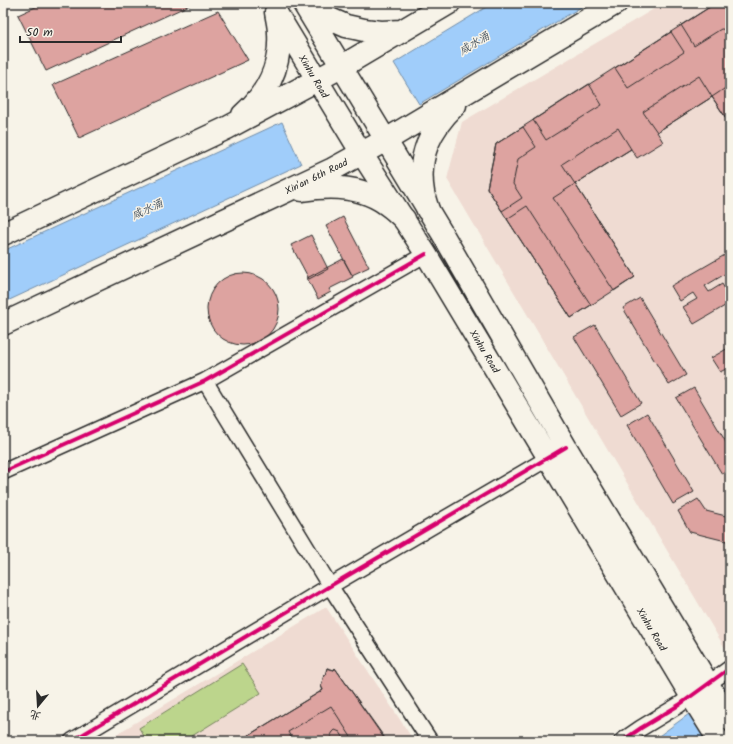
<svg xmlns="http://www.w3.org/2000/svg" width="733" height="744" viewBox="0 0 733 744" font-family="Kalam,'LXGW WenKai TC',sans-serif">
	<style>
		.built { fill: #efdbd2 }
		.green { fill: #bcd58c; stroke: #74805c }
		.water { fill: #a0cdfa; stroke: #718ca7 }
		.building { fill: #dda3a0; stroke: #2b2b2b }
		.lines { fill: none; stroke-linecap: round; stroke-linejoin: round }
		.minor-casing { stroke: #2b2b2b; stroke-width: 18 }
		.secondary-casing { stroke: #2b2b2b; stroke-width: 24 }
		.primary-casing { stroke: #2b2b2b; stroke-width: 25 }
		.minor { stroke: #f7f3e8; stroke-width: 15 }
		.secondary { stroke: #f7f3e8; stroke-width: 21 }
		.primary { stroke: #f7f3e8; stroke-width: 22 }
		.cycleway-casing { stroke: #f7f3e8; stroke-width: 6 }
		.cycleway { stroke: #d6006c; stroke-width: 4 }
		.labels { text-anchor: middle; stroke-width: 3; stroke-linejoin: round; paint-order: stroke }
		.street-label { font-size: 10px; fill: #2b2b2b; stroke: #f7f3e8 }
		.water-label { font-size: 11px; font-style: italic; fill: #48545f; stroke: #f7f3e8 }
	</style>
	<rect width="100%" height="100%" fill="#f7f3e8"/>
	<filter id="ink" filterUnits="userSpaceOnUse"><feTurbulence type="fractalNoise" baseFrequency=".025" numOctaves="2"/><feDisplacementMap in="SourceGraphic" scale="8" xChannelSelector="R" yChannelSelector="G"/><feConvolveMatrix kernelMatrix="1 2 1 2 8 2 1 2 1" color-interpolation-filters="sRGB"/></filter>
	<g filter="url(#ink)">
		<!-- built -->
		<path class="built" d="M 664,3 L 730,3 L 730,654 L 729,655 L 447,179 L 462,122 Z
			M 326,607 L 414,741 L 105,741 Z"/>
		<!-- green -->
		<path class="green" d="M 242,664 L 261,693 L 184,741 L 147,741 L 139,728 Z"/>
		<!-- water -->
		<path class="water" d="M 493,3 L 588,3 L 419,104 L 394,63 Z
			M 282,122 L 301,164 L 3,303 L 3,251 Z
			M 730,684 L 730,741 L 652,741 Z"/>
		<!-- building -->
		<path class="building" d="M 44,3 L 194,3 L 46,71 L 18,15 Z
			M 716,3 L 730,6 L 730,124 L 712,97 L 657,132 L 663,142 L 637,158 L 631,149 L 575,184 L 635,277 L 571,318 L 487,188 L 496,144 Z
			M 716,3 L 730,6 L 730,30 L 721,29 L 694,46 L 681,25 Z
			M 218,11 L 248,60 L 79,138 L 53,85 Z
			M 671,32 L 684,52 L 628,88 L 615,68 Z
			M 699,76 L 712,97 L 657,132 L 643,112 Z
			M 589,84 L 602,105 L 546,140 L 533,120 Z
			M 730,85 L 730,124 L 712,97 Z
			M 523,127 L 536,147 L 518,159 L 513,184 L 522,198 L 502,211 L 487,188 L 496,144 Z
			M 618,128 L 631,149 L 575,184 L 562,164 Z
			M 575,184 L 635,277 L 614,291 L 553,198 Z
			M 527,206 L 591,305 L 571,318 L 507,219 Z
			M 343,217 L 369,267 L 352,275 L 326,226 Z
			M 311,235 L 328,269 L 309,279 L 291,245 Z
			M 730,252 L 730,271 L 705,286 L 709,292 L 722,284 L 730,297 L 730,303 L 694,324 L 683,307 L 697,299 L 693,293 L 680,301 L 671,286 Z
			M 343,259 L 353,277 L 329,289 L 331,292 L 318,299 L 307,278 Z
			M207 309a36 36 0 1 1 72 0a36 36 0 1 1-72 0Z
			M 640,298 L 686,375 L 669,385 L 623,308 Z
			M 595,325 L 641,403 L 621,415 L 574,337 Z
			M 730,347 L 730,367 L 720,372 L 711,358 Z
			M 730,375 L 730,389 L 724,379 Z
			M 694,388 L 730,449 L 730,469 L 722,474 L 676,398 Z
			M 647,413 L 694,492 L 673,504 L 627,425 Z
			M 698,499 L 706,511 L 730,517 L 730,542 L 690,532 L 678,511 Z
			M 327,668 L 334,670 L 335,668 L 386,741 L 334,741 L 331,737 L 331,735 L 333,732 L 335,730 L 340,732 L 345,740 L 351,737 L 331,706 L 288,732 L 293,741 L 239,741 L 323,690 L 321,686 L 324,675 L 327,674 L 326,672 Z
			M 327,668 L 334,670 L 335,668 L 387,741 L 239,741 L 323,690 L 321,686 L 324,675 L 327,674 L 326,672 Z"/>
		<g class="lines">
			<!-- minor casing -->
			<g class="minor-casing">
				<path id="minor" d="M 205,381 L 330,586 L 430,741
					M 3,472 L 205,381 L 426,254
					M 72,741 L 330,586 L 557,453
					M 622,741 L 641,728 L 679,705 L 730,668"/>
			</g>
			<!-- secondary casing -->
			<g class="secondary-casing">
				<path id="secondary" d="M 303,3 L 442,233 L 566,447 L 730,720
					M 276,12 L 362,154 L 426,254 L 691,696 L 719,741"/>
			</g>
			<!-- primary casing -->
			<g class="primary-casing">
				<path id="primary" d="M 306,3 L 330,19 L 346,26 L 364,30 L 381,32 L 401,31
					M 243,115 C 268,93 281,67 279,33 C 279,26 277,19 276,12
					M 302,190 C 332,185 363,186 388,205 C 394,209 399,214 404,219
					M 428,210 C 426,204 424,198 423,192 C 417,156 430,129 455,105
					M 3,234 L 227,128 L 341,67 L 449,3
					M 3,324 L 333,169 L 386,140 L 616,3"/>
			</g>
			<!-- minor -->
			<use href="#minor" class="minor"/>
			<!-- secondary -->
			<use href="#secondary" class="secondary"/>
			<!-- primary -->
			<use href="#primary" class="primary"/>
			<!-- cycleway casing -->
			<g class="cycleway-casing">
				<path id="cycleway" d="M 3,472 L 205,381 L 426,254
					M 72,741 L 330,586 L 566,447
					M 622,741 L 641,728 L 679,705 L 730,668"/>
			</g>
			<!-- cycleway -->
			<use href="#cycleway" class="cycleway"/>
		</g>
	</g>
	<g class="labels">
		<!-- street labels -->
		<g class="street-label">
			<text transform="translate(314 76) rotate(59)" y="4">Xinhu Road</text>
			<text transform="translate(316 176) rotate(-26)" y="4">Xin'an 6th Road</text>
			<text transform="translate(485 351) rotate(59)" y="4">Xinhu Road</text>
			<text transform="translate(652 629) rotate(59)" y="4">Xinhu Road</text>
		</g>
		<!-- water labels -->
		<g class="water-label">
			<text transform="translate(474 43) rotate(-31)" y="4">咸水涌</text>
			<text transform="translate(147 209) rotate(-25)" y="4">咸水涌</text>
		</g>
	</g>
	<!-- margin -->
	<rect width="733" height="744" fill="none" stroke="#f7f3e8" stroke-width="16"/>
	<rect x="8" y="8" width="717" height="728" fill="none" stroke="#2b2b2b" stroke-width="1.5" filter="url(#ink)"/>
	<!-- north arrow -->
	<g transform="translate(38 706) rotate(198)" stroke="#f7f3e8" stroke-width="3" paint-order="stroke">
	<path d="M0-3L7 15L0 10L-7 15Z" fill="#2b2b2b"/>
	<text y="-6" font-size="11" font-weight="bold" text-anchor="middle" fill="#2b2b2b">北</text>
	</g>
	<!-- scale -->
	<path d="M20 36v6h101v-6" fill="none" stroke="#2b2b2b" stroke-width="2"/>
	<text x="26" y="36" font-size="12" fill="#2b2b2b" stroke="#f7f3e8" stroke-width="3" paint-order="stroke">50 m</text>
</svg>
